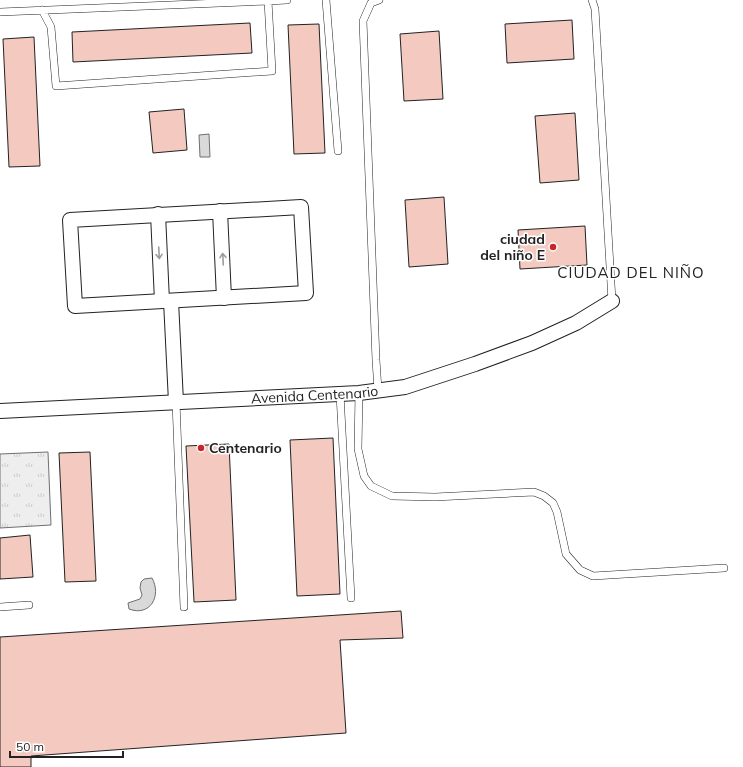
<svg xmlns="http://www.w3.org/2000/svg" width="743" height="767" viewBox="0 0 743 767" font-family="Mulish,sans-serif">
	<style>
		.grass { fill: url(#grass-tufts); stroke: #6f6f6f }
		.water { fill: #d9d9d9; stroke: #6f6f6f }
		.building { fill: #f3c9c0; stroke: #222 }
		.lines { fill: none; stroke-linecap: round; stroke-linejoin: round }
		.service-casing { stroke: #222; stroke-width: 8 }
		.minor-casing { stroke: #222; stroke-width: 16 }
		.service { stroke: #fff; stroke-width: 7 }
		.minor { stroke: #fff; stroke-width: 14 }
		.oneway { stroke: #9c9c9c }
		.poi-dot { fill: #c62828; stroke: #fff; stroke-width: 1.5 }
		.labels { text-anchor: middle; stroke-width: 3; stroke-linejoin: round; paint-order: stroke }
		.poi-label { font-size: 14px; font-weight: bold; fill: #222; stroke: #fff; text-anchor: end }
		.street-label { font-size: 14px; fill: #222; stroke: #fff }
		.neighbourhood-label { font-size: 15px; letter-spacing: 1px; fill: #222; stroke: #fff }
	</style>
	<defs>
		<pattern id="grass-tufts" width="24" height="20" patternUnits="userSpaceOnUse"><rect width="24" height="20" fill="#eee"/><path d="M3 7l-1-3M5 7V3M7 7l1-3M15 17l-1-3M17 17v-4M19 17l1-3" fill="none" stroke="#ccc"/></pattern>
	</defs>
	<rect width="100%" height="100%" fill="#fff"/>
	<!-- grass -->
	<path class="grass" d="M 48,452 L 51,525 L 0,528 L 0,454 Z"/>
	<!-- water -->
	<path class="water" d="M 209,134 L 210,157 L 200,157 L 199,135 Z
		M 152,578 C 162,596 150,617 129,609 L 128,603 L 140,599 L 142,595 L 140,588 L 141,582 L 144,579 Z"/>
	<!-- building -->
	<path class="building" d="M 572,20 L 574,59 L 507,63 L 505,24 Z
		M 250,23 L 252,53 L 73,62 L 72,32 Z
		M 319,24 L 325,153 L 294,154 L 288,25 Z
		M 439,31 L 443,99 L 404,101 L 400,34 Z
		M 34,37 L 40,166 L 9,167 L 3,39 Z
		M 184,109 L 187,150 L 153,153 L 149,112 Z
		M 575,113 L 579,180 L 540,183 L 535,116 Z
		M 444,197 L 448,264 L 409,267 L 405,200 Z
		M 585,226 L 587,265 L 520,269 L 518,230 Z
		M 333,438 L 340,594 L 297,596 L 290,440 Z
		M 229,444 L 236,600 L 194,602 L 186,446 Z
		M 90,452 L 96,581 L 65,582 L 59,453 Z
		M 30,535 L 33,577 L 0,579 L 0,538 Z
		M 401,611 L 403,638 L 340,640 L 346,733 L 31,756 L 31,767 L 0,767 L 0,637 Z"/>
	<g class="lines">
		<!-- service casing -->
		<g class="service-casing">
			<path id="service" d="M 326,0 L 338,151
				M 592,0 L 595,9 L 612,301
				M 268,1 L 287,0
				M 0,12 L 268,1 L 272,71 L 56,86 L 51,27 L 42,10
				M 378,390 L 376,360 L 363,21 L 371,3 L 379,0
				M 359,393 L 358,449 L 364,476 L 371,486 L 392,496 L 435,497 L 534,492 L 544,496 L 553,503 L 557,512 L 566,554 L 580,570 L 593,576 L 724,568
				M 340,394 L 351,598
				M 176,402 L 184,607
				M 0,607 L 29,605"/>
		</g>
		<!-- minor casing -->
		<g class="minor-casing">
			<g id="minor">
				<path d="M 301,207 L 306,293 L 75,306 L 70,220 Z"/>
				<path d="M 220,211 L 224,298"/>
				<path d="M 158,214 L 162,301"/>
				<path d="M 171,301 L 176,402"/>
				<path id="s1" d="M 0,411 L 359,393 L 405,387 L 475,364 L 532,343 L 576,323 L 612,301"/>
			</g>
		</g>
		<!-- service -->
		<use href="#service" class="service"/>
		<!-- minor -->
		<use href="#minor" class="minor"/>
	</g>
	<!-- one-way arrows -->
	<defs><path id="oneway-shaft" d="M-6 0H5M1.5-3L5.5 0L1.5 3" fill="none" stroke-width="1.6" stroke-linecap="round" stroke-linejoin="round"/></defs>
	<g class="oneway">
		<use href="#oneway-shaft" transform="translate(159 253) rotate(87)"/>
		<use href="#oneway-shaft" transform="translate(223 259) rotate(-93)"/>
	</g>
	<!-- markers -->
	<g class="poi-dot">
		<circle cx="553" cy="247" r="4"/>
		<circle cx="201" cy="448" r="4"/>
	</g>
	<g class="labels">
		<!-- poi labels -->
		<g class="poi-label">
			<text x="545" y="244">ciudad<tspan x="545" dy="16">del niño E</tspan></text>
			<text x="209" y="453" text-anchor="start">Centenario</text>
		</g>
		<!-- street labels -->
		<g class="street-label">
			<text dy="5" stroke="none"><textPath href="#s1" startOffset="315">Avenida Centenario</textPath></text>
		</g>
		<!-- neighbourhood labels -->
		<g class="neighbourhood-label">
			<text x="631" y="278">CIUDAD DEL NIÑO</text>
		</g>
	</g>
	<!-- scale -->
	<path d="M10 751v6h113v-6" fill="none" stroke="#222222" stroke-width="2"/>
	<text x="16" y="751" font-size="12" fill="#222222" stroke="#ffffff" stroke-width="3" paint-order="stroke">50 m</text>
</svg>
